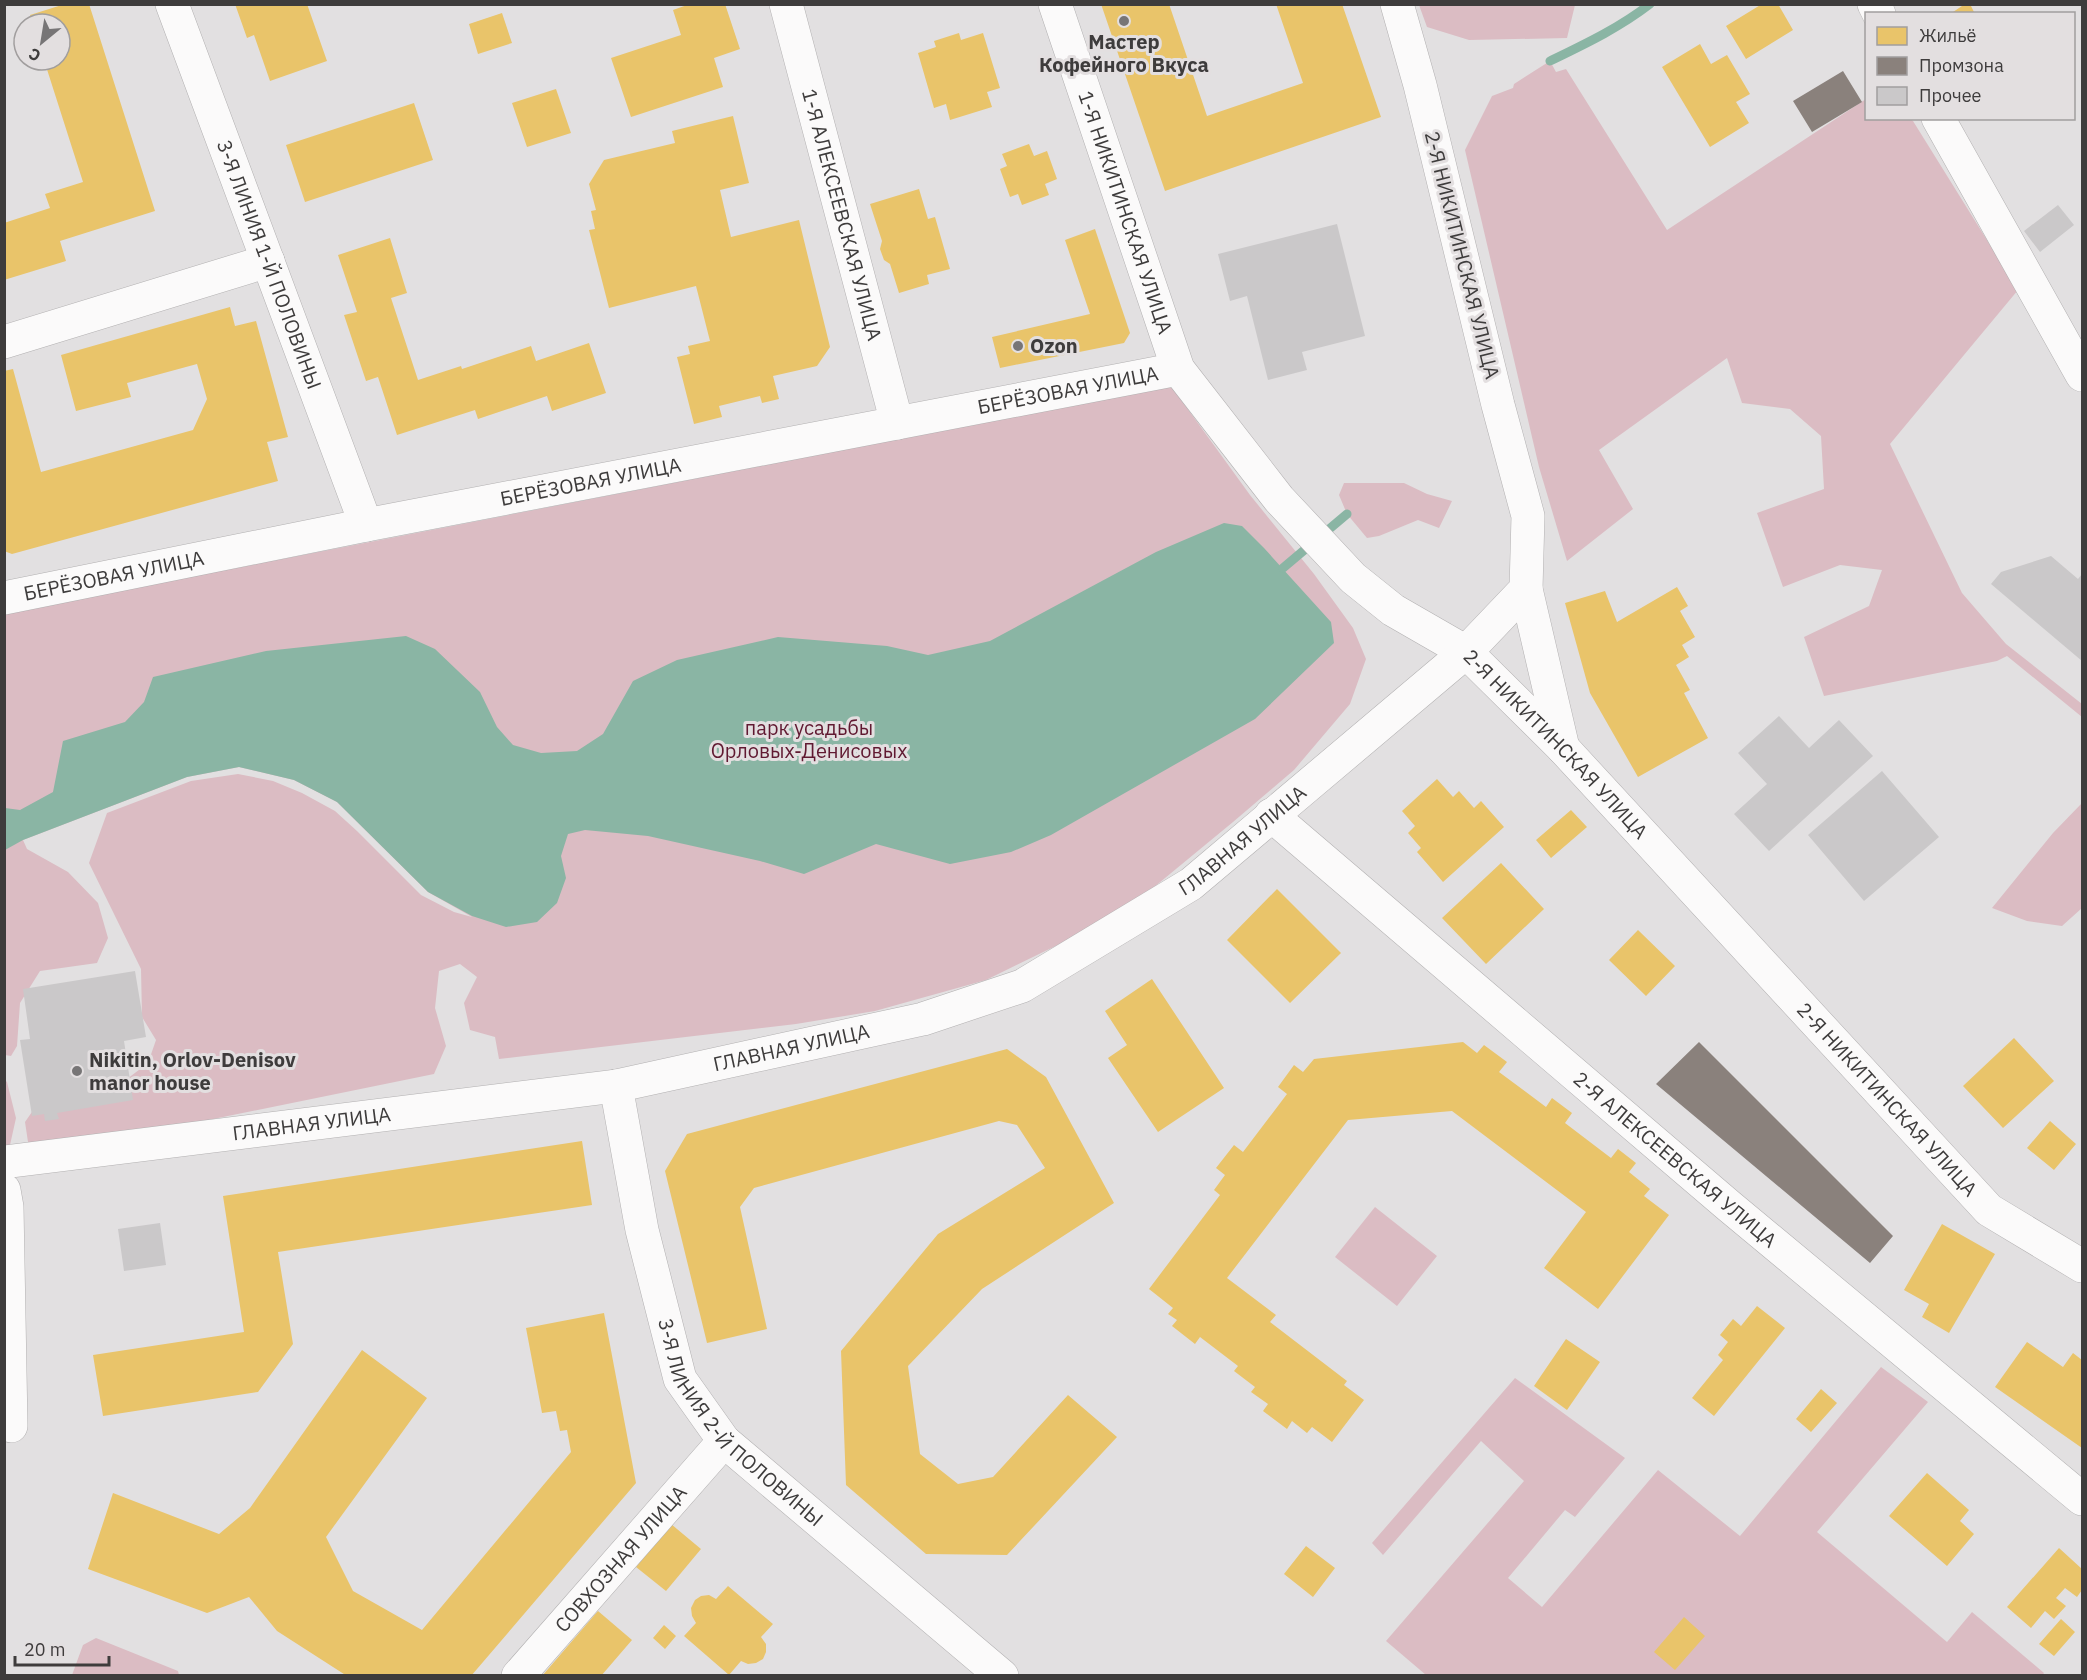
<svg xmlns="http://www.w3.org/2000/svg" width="2087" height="1680" viewBox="0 0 2087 1680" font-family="'IBM Plex Sans',sans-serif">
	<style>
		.green { fill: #dbbcc3 }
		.water { fill: #8ab5a4 }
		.homes { fill: #e9c46a }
		.industry { fill: #8a817c }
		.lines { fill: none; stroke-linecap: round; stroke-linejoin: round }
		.stream { stroke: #8ab5a4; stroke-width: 9 }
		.building { fill: #cac8c9 }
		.minor-casing { stroke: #b2b0b1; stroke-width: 34 }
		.minor { stroke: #fbfafa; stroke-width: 33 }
		.poi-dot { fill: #777576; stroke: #e3dfe0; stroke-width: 2 }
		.labels { text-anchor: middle; stroke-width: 6; stroke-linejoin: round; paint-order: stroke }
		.poi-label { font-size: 20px; font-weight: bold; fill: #3e3c3c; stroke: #e3dfe0; text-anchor: start }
		.street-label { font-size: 20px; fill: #3e3c3c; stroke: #e3dfe0 }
		.park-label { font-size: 20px; fill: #601931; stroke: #e3dfe0 }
	</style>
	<rect width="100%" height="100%" fill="#e2e0e1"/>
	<!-- green -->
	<path class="green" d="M 1419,5 L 1419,4 L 1575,5 L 1567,38 L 1469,40 L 1427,27 Z
		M 1550,61 L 1556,72 L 1566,69 L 1667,230 L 1866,99 L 1866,118 L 1910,119 L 1913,121 L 2018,290 L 1890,444 L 1962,593 L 2006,644 L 2082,704 L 2082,717 L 2007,656 L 1997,661 L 1824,696 L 1804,637 L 1869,606 L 1882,570 L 1840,565 L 1783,587 L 1757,513 L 1824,489 L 1821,436 L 1790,409 L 1742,403 L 1727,358 L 1599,450 L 1633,509 L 1567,561 L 1539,467 L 1465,150 L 1492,96 L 1513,88 L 1514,84 Z
		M 1171,386 L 1250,495 L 1314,574 L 1353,628 L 1366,659 L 1350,704 L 1294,770 L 1233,822 L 1142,897 L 1072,938 L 986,980 L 875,1011 L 796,1024 L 499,1059 L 495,1037 L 470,1030 L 464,1003 L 477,977 L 460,964 L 439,971 L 435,1008 L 446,1046 L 434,1074 L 179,1126 L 46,1151 L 28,1142 L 25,1122 L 34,1109 L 106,1095 L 148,1063 L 156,1040 L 142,1017 L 141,969 L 89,863 L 107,813 L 191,781 L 238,774 L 273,781 L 302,793 L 335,811 L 357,831 L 421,895 L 454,912 L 472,917 L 428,892 L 337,802 L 294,780 L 239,767 L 187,777 L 23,840 L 27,849 L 68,872 L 98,903 L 108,938 L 97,963 L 40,971 L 20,1003 L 17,1046 L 11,1056 L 5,1055 L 5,613 Z
		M 1344,483 L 1404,483 L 1427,494 L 1452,501 L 1439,528 L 1418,520 L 1379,536 L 1367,538 L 1347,514 L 1339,495 Z
		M 2082,803 L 2082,908 L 2062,926 L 2027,921 L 1992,908 L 2053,833 Z
		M 4,1079 L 7,1082 L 16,1118 L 10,1145 L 4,1146 Z
		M 1375,1207 L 1437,1256 L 1397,1306 L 1335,1257 Z
		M 1881,1367 L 1928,1402 L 1817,1532 L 1947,1642 L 1972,1612 L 2044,1673 L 2042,1676 L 1426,1675 L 1386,1641 L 1524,1481 L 1481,1441 L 1383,1555 L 1372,1543 L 1515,1378 L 1625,1458 L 1575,1517 L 1565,1510 L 1508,1578 L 1542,1607 L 1658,1470 L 1740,1536 Z
		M 96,1638 L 178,1671 L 179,1675 L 72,1675 L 83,1645 Z"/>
	<!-- water -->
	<path class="water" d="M 1224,523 L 1242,526 L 1264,548 L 1331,622 L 1334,643 L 1255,719 L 1051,835 L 1011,852 L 950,864 L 876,844 L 804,874 L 760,861 L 648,836 L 585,830 L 568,834 L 561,856 L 566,878 L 557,903 L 537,922 L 506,927 L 472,916 L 428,892 L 337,802 L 294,780 L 239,767 L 187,777 L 23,840 L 5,850 L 5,808 L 20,810 L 53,792 L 63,741 L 125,722 L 144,702 L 153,677 L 266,651 L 406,636 L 435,649 L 480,692 L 497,727 L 513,745 L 541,753 L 577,751 L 603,734 L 633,681 L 677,660 L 778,637 L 887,646 L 928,655 L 990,641 L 1156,552 Z"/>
	<!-- homes -->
	<path class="homes" d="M 65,4 L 89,4 L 155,211 L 60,241 L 66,261 L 4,280 L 4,223 L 50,208 L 45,194 L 83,182 L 44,60 L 60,60 L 60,24 L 33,24 L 30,15 Z
		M 235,4 L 307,4 L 327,61 L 270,81 L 254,35 L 247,38 Z
		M 690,4 L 725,4 L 740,49 L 714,58 L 723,87 L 631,117 L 611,58 L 681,35 L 673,10 Z
		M 1101,4 L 1169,4 L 1207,116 L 1303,83 L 1276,4 L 1342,4 L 1381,117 L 1165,191 Z
		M 1762,4 L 1778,4 L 1793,30 L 1746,59 L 1726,26 Z
		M 1965,4 L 1970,4 L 1975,14 L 1950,14 Z
		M 502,13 L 512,43 L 478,54 L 469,24 Z
		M 959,33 L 961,40 L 983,33 L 1000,88 L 987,92 L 992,107 L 950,120 L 946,104 L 934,108 L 918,53 L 936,47 L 934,41 Z
		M 1700,44 L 1711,64 L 1727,55 L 1750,94 L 1736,102 L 1749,123 L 1710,147 L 1662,67 Z
		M 556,89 L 571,133 L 527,147 L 512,103 Z
		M 414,103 L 433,160 L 305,202 L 286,145 Z
		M 733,116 L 749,183 L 720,190 L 731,237 L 799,220 L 830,347 L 817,366 L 773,376 L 779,399 L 762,403 L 760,396 L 719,406 L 722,417 L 694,424 L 677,357 L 690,354 L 688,346 L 710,341 L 696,286 L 609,308 L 589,230 L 595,229 L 591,211 L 596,210 L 589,184 L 604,160 L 675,143 L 672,131 Z
		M 1029,144 L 1034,156 L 1047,151 L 1057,179 L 1045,184 L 1049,195 L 1022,205 L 1018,194 L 1010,197 L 1000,169 L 1007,166 L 1002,154 Z
		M 919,189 L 928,219 L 935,217 L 950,269 L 927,275 L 929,284 L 899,293 L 890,264 L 884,260 L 880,249 L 882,241 L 870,204 Z
		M 1095,229 L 1130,333 L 1124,343 L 1000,368 L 992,337 L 1090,314 L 1065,240 Z
		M 390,238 L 407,293 L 391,298 L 418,380 L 461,366 L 462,369 L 531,346 L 536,361 L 589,343 L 606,393 L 552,411 L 547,396 L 478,419 L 475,410 L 397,435 L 378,377 L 366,381 L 344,315 L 357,312 L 338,255 Z
		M 230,307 L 235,326 L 256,321 L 288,437 L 267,442 L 278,481 L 12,554 L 4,551 L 4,371 L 13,369 L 41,472 L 193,430 L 207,399 L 197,364 L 127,383 L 131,397 L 76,411 L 61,355 Z
		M 1677,587 L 1688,606 L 1680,611 L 1695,637 L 1682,645 L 1689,657 L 1676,665 L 1690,690 L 1684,693 L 1708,738 L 1638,777 L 1590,693 L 1565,603 L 1605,591 L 1617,622 Z
		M 1437,779 L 1453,797 L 1459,791 L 1474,808 L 1481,801 L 1504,827 L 1443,882 L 1417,852 L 1421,848 L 1408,833 L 1415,826 L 1402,811 Z
		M 1571,810 L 1587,827 L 1551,858 L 1536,840 Z
		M 1501,863 L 1544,909 L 1486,964 L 1442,918 Z
		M 1277,889 L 1341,953 L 1290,1003 L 1227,940 Z
		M 1638,930 L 1675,966 L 1646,996 L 1609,960 Z
		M 1152,979 L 1224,1088 L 1158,1132 L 1108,1058 L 1127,1045 L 1105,1011 Z
		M 2014,1038 L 2054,1081 L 2003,1128 L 1963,1086 Z
		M 1463,1042 L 1477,1053 L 1484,1045 L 1507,1062 L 1499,1072 L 1546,1107 L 1552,1098 L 1572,1113 L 1565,1123 L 1611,1158 L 1618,1149 L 1636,1163 L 1629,1172 L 1650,1189 L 1644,1196 L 1669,1215 L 1598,1309 L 1544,1268 L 1586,1212 L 1452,1111 L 1348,1120 L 1227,1278 L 1276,1315 L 1270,1322 L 1347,1381 L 1344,1385 L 1364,1400 L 1332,1442 L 1312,1427 L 1307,1433 L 1292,1421 L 1287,1429 L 1263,1411 L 1268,1404 L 1251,1392 L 1255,1387 L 1234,1371 L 1238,1366 L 1200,1337 L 1195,1344 L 1172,1326 L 1177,1320 L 1168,1314 L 1173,1308 L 1149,1289 L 1220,1195 L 1214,1190 L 1225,1175 L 1216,1168 L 1234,1145 L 1243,1152 L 1287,1094 L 1278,1087 L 1294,1065 L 1303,1072 L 1314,1059 Z
		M 1007,1049 L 1046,1077 L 1114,1203 L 982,1289 L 908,1366 L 920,1454 L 958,1484 L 993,1477 L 1068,1395 L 1117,1437 L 1007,1555 L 926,1554 L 846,1485 L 841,1351 L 938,1234 L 1045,1168 L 1017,1125 L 999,1121 L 754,1188 L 740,1207 L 767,1329 L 707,1343 L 665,1171 L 687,1134 Z
		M 2050,1121 L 2076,1144 L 2054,1170 L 2027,1148 Z
		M 582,1141 L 592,1205 L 278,1252 L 293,1344 L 258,1392 L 103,1416 L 93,1355 L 244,1332 L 223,1196 Z
		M 1942,1224 L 1995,1254 L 1949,1333 L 1922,1317 L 1929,1304 L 1904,1290 Z
		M 1757,1306 L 1785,1328 L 1714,1416 L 1692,1398 L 1723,1360 L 1718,1355 L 1728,1342 L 1720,1335 L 1733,1319 L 1741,1326 Z
		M 604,1313 L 636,1483 L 471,1676 L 347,1676 L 277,1631 L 249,1597 L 207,1613 L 88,1569 L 113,1493 L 219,1534 L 250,1508 L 362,1350 L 427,1398 L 326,1537 L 353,1591 L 422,1630 L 571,1452 L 567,1430 L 560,1431 L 556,1411 L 542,1413 L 526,1328 Z
		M 1566,1339 L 1600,1362 L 1567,1410 L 1534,1386 Z
		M 2027,1342 L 2063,1367 L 2073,1353 L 2082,1360 L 2082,1448 L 1995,1387 Z
		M 1821,1389 L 1837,1403 L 1811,1432 L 1796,1419 Z
		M 1927,1473 L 1969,1510 L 1960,1521 L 1974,1534 L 1947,1566 L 1889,1516 Z
		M 671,1524 L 701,1549 L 666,1591 L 636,1567 Z
		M 1306,1546 L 1335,1568 L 1313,1597 L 1284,1574 Z
		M 2059,1548 L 2082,1569 L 2082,1590 L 2077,1597 L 2065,1588 L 2056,1598 L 2066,1606 L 2054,1619 L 2045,1611 L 2031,1628 L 2007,1607 Z
		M 728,1586 L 773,1624 L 761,1637 L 766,1644 L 766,1652 L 763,1659 L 756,1663 L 748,1664 L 741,1661 L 729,1675 L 684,1636 L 696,1623 L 692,1616 L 691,1608 L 695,1600 L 701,1596 L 709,1595 L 716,1599 Z
		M 598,1611 L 632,1640 L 601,1676 L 542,1676 Z
		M 1684,1617 L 1705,1636 L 1675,1670 L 1654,1652 Z
		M 2061,1619 L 2075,1632 L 2054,1656 L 2039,1644 Z
		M 664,1625 L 676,1636 L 665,1649 L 653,1638 Z"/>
	<!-- industry -->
	<path class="industry" d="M 1843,71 L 1862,102 L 1812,132 L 1793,101 Z
		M 1699,1042 L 1893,1236 L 1870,1263 L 1656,1084 Z"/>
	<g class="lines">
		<!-- stream -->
		<path class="stream" d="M 1550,61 C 1585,44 1619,28 1650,4
			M 1283,568 L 1347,514"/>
	</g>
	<!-- building -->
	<path class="building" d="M 2058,205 L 2074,225 L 2040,252 L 2024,231 Z
		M 1337,224 L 1365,336 L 1302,352 L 1307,370 L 1268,380 L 1247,296 L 1230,301 L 1218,254 Z
		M 2051,556 L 2078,579 L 2082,574 L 2082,661 L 1991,584 L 2001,572 Z
		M 1779,716 L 1809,748 L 1839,720 L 1873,756 L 1769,851 L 1734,814 L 1767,784 L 1738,753 Z
		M 1882,771 L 1939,837 L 1864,901 L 1808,835 Z
		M 135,971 L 146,1037 L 124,1041 L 133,1100 L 57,1113 L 59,1119 L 45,1121 L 44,1114 L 32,1116 L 20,1040 L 30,1039 L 23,989 Z
		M 160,1223 L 166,1265 L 124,1271 L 118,1229 Z"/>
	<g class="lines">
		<!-- minor casing -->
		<g class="minor-casing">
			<g id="minor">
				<path id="s1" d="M 172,4 L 366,525"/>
				<path id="s2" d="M 786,4 L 897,423"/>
				<path id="s3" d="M 1055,4 L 1178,369 L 1279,499 L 1353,578 L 1393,610 L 1466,652 L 1563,748 L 1989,1210 L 2082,1266"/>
				<path d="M 1874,4 L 1879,14"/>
				<path d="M 1938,118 L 2082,375"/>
				<path d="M 4,342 L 268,261"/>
				<path d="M 1526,589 L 1563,748"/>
				<path id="s4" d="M 4,598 L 366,525 L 1178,369"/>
				<path id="s5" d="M 1271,815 L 1729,1206 L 2082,1499"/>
				<path id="s6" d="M 616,1086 L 642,1230 L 680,1379 L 724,1441 L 1002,1676"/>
				<path id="s7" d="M 4,1162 L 616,1086 L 923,1019 L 1022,986 L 1191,884 L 1466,652 L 1526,589 L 1528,516 L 1498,405 L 1420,85 L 1397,4"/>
				<path d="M 4,1190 L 7,1207 L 11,1426"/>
				<path id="s8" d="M 518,1676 L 724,1441"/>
			</g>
		</g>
		<!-- minor -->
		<use href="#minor" class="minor"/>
	</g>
	<!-- markers -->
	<g class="poi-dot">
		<circle cx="1124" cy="21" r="6"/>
		<circle cx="1018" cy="346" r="6"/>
		<circle cx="77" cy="1071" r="6"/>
	</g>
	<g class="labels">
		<!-- poi labels -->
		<g class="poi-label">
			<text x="1124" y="49" text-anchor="middle">Мастер<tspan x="1124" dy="23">Кофейного Вкуса</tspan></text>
			<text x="1030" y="353">Ozon</text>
			<text x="89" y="1067">Nikitin, Orlov-Denisov<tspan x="89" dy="23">manor house</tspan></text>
		</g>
		<!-- street labels -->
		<g class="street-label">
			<text dy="7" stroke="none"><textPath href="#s2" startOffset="218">1-Я АЛЕКСЕЕВСКАЯ УЛИЦА</textPath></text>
			<text dy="7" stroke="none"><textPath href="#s3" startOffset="220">1-Я НИКИТИНСКАЯ УЛИЦА</textPath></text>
			<text transform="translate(1462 255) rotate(76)" y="7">2-Я НИКИТИНСКАЯ УЛИЦА</text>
			<text dy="7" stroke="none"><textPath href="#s1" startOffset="278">3-Я ЛИНИЯ 1-Й ПОЛОВИНЫ</textPath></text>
			<text dy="7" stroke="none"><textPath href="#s4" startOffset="1084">БЕРЁЗОВАЯ УЛИЦА</textPath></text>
			<text dy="7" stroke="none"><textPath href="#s4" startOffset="598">БЕРЁЗОВАЯ УЛИЦА</textPath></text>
			<text dy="7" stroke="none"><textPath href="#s4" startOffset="112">БЕРЁЗОВАЯ УЛИЦА</textPath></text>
			<text dy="7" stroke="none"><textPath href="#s3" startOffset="922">2-Я НИКИТИНСКАЯ УЛИЦА</textPath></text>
			<text dy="7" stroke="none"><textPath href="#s7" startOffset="1300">ГЛАВНАЯ УЛИЦА</textPath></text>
			<text dy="7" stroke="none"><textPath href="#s7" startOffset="796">ГЛАВНАЯ УЛИЦА</textPath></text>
			<text dy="7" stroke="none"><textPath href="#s3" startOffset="1408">2-Я НИКИТИНСКАЯ УЛИЦА</textPath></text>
			<text dy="7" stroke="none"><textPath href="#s7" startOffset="310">ГЛАВНАЯ УЛИЦА</textPath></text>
			<text dy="7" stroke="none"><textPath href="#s5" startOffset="531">2-Я АЛЕКСЕЕВСКАЯ УЛИЦА</textPath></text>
			<text dy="7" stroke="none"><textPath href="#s6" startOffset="370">3-Я ЛИНИЯ 2-Й ПОЛОВИНЫ</textPath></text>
			<text dy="7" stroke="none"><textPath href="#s8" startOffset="156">СОВХОЗНАЯ УЛИЦА</textPath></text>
		</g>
		<!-- park labels -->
		<g class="park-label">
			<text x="809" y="735">парк усадьбы<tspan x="809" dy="23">Орловых-Денисовых</tspan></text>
		</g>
	</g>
	<!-- border -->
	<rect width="2087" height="1680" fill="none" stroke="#3e3c3c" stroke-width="12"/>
	<!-- legend -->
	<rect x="1865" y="12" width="210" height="108" fill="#e3dfe0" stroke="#a19e9e" stroke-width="1.5"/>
	<rect x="1877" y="27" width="30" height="18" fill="#e9c46a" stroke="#a19e9e" stroke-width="1.5"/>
	<text x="1919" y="42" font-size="18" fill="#3e3c3c">Жильё</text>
	<rect x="1877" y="57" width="30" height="18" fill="#8a817c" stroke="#a19e9e" stroke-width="1.5"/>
	<text x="1919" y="72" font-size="18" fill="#3e3c3c">Промзона</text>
	<rect x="1877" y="87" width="30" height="18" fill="#cac8c9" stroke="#a19e9e" stroke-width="1.5"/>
	<text x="1919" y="102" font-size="18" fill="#3e3c3c">Прочее</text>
	<!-- north arrow -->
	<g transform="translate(42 42) rotate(210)"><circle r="28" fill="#e3dfe0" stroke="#a19e9e" stroke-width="1.5"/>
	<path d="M0-4.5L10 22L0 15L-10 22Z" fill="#777576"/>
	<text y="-9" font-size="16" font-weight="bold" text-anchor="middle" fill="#3e3c3c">С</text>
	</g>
	<!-- scale -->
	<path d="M15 1656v9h94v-9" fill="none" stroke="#3e3c3c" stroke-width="3"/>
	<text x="24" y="1656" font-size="18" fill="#3e3c3c" stroke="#e3dfe0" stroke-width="4.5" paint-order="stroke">20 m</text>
</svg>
